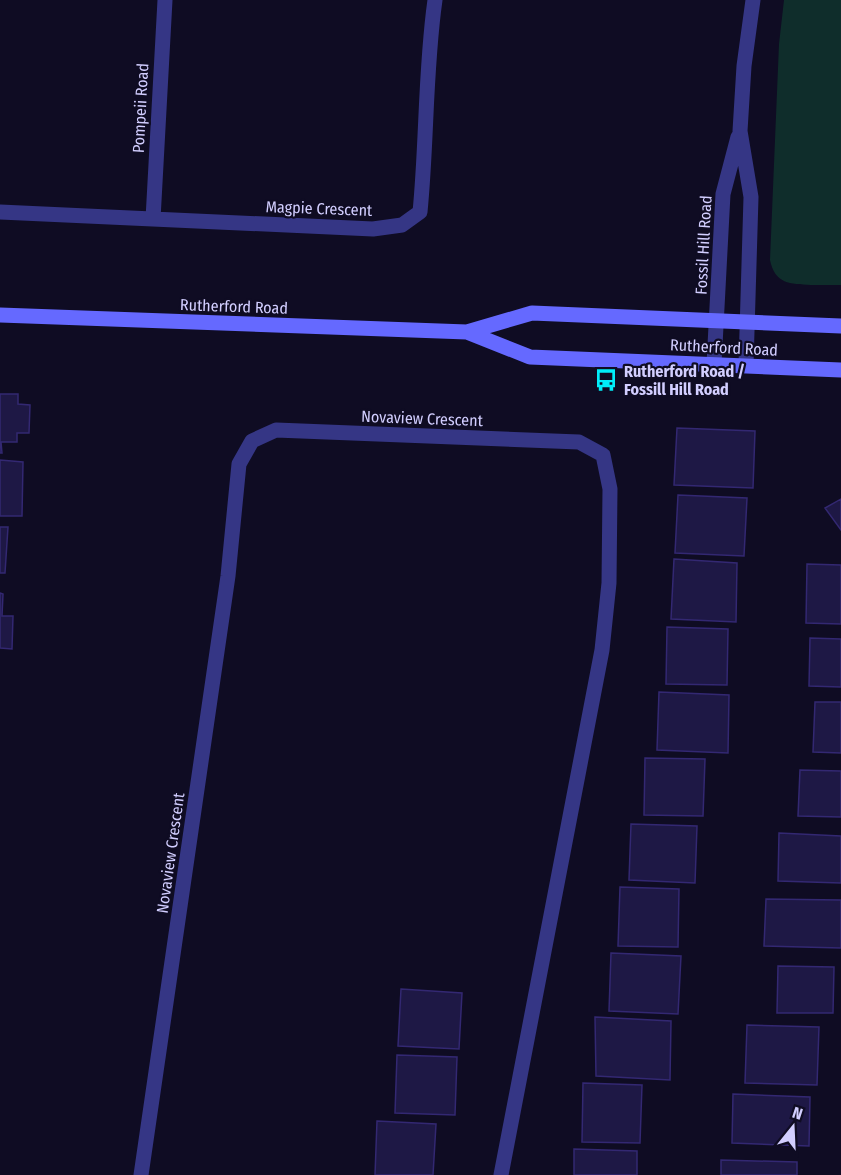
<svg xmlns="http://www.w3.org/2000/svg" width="841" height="1175" viewBox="0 0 841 1175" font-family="'Fira Sans Condensed',sans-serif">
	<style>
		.green { fill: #0f2d2b }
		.building { fill: #1e1845; stroke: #332872; stroke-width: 1.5 }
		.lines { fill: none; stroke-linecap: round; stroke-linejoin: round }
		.minor { stroke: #353685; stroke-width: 15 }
		.tertiary { stroke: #353685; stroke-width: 15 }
		.secondary { stroke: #6569ff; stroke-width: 15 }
		.labels { text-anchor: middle; stroke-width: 4.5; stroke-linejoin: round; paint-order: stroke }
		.street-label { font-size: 16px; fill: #d2ceff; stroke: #0f0c23 }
		.poi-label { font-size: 16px; font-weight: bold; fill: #d2ceff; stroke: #0f0c23; text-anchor: start }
	</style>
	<rect width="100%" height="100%" fill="#0f0c23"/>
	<!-- green -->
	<path class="green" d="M 784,0 L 841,0 L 841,285 C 831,285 821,285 811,285 C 790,284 775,284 770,260 L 779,44 Z"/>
	<!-- building -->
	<path class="building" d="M 0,394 L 18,394 L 18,404 L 30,405 L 29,433 L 17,433 L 17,442 L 1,442 L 2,453 L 0,453 Z
		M 677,428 L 755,431 L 753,488 L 674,485 Z
		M 0,460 L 23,462 L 22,516 L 0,516 Z
		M 678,495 L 747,498 L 744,556 L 675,553 Z
		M 841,499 L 841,530 L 825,508 Z
		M 0,527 L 8,527 L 5,573 L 0,573 Z
		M 674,559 L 737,563 L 736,622 L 671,619 Z
		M 807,564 L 841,565 L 841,624 L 806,623 Z
		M 0,593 L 3,594 L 2,616 L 13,616 L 12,649 L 0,648 Z
		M 667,627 L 728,629 L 727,685 L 666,684 Z
		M 810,638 L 841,639 L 841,687 L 809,686 Z
		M 659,692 L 729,695 L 728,753 L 657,750 Z
		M 815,702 L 841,702 L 841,753 L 813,752 Z
		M 645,758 L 705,759 L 703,816 L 644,815 Z
		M 800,770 L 841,771 L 841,817 L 798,816 Z
		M 631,824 L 697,826 L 695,883 L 629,880 Z
		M 779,833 L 841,836 L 841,883 L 778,881 Z
		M 620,887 L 679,889 L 678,947 L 618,946 Z
		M 766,899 L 841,900 L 841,948 L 764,946 Z
		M 611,953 L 681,956 L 678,1014 L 609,1011 Z
		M 778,966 L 834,967 L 833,1013 L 777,1013 Z
		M 401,989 L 462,993 L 459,1049 L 398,1046 Z
		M 595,1017 L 671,1021 L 670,1080 L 596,1076 Z
		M 747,1025 L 819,1027 L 817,1085 L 745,1083 Z
		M 397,1055 L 457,1057 L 455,1115 L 395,1113 Z
		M 583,1083 L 642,1085 L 640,1143 L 582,1142 Z
		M 733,1094 L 810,1097 L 809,1146 L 732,1143 Z
		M 377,1121 L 436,1124 L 433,1175 L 375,1175 Z
		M 574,1149 L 637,1151 L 637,1175 L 574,1175 Z
		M 721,1160 L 797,1162 L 797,1175 L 721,1175 Z"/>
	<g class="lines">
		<!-- minor -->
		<path class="minor" d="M 0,212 L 373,229 L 402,225 L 420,212 C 427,141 425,70 435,0
			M 153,219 L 165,0
			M 141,1175 L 228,576 L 239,464 L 252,441 L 276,430 L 579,442 L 603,455 L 610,489 L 609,583 L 602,650 L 501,1175"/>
		<!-- tertiary -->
		<path class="tertiary" d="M 714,364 L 723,194 L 738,137
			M 746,365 L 751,197 L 740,131 L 744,66 L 753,0"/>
		<!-- secondary -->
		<path class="secondary" d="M 0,315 L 467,332 L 532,313 L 841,326
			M 467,332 L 530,357 L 841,370"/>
	</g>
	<!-- icons -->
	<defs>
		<g id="bus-bare" transform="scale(1.8)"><path d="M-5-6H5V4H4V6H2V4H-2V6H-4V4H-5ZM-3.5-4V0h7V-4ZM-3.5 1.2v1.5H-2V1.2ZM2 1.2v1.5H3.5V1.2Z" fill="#00edf9" stroke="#0f0c23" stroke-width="2.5" paint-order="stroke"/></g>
	</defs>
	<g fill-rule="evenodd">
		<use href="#bus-bare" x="606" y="380"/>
	</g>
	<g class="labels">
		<!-- street labels -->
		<g class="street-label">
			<text transform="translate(140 108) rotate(-87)" y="6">Pompeii Road</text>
			<text transform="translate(319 208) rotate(2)" y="6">Magpie Crescent</text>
			<text transform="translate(703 245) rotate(-87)" y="6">Fossil Hill Road</text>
			<text transform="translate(234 306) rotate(2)" y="6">Rutherford Road</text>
			<text transform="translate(724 347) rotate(3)" y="6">Rutherford Road</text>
			<text transform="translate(422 418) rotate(2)" y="6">Novaview Crescent</text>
			<text transform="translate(170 853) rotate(-82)" y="6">Novaview Crescent</text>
		</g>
		<!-- poi labels -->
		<g class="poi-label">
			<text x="624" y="377">Rutherford Road /<tspan x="624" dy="18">Fossill Hill Road</tspan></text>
		</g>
	</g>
	<!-- north arrow -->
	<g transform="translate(793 1127) rotate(18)" stroke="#0f0c23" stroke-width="4.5" paint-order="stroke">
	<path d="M0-4.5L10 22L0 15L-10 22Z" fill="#d2ceff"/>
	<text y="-9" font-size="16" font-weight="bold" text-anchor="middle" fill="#d2ceff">N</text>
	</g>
</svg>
